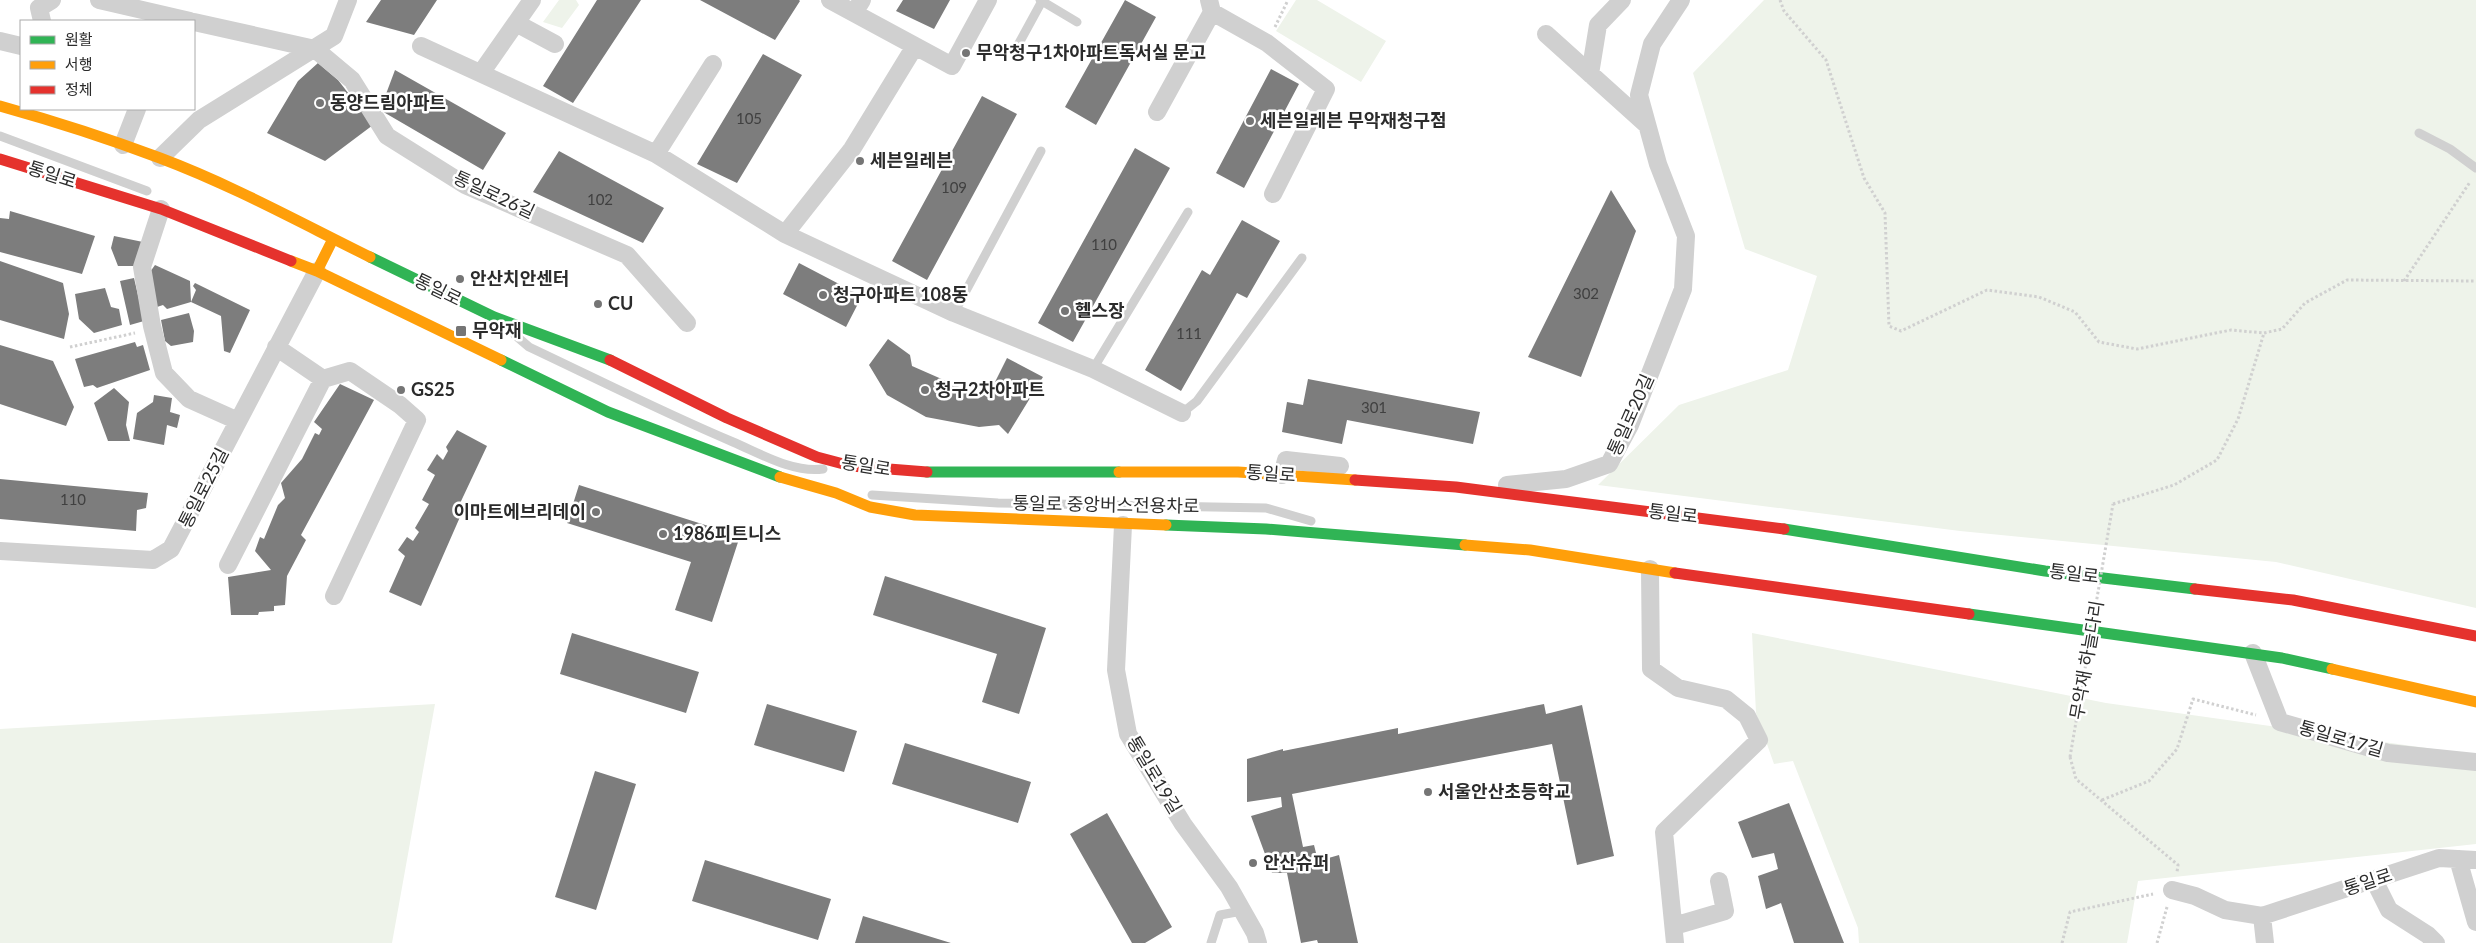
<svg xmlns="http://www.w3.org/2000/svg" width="2476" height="943" viewBox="0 0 2476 943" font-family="Lato,'Noto Sans KR',sans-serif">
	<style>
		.green { fill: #eef3ea }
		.building { fill: #7d7d7d }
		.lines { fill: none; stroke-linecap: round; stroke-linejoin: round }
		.path { stroke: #d0d0d0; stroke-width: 3; stroke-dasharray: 2.5 2.5; stroke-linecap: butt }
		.lane { stroke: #d0d0d0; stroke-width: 9 }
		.street { stroke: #d0d0d0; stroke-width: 18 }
		.fast { stroke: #30b455; stroke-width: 11 }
		.slow { stroke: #ff9f0a; stroke-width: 11 }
		.jam { stroke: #e5322d; stroke-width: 11 }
		.path-bridge { stroke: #d0d0d0; stroke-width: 3; stroke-dasharray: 2.5 2.5; stroke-linecap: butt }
		.poi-dot { fill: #757575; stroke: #fff; stroke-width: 2 }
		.labels { text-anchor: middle; stroke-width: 5; stroke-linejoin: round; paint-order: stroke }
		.number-label { font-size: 15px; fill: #404040 }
		.poi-label { font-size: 18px; font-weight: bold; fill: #2b2b2b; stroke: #fff; text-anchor: start }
		.street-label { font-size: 18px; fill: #2b2b2b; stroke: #fff }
	</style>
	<rect width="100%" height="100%" fill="#fff"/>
	<!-- green -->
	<path class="green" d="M 559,0 L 576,0 L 579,5 L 562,28 L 543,22 Z
		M 1296,0 L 1317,0 L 1386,41 L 1361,82 L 1276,31 Z
		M 1764,0 L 2476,0 L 2476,608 L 2276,562 L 1960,531 L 1598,485 L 1679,405 L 1788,370 L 1817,276 L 1745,249 L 1693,73 Z
		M 1752,633 L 2106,703 L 2476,755 L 2476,844 L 2138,881 L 2127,943 L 1859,943 L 1858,928 L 1793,761 L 1774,764 L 1756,713 Z
		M 435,704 L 392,943 L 0,943 L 0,729 Z"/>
	<!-- building -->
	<path class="building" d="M 381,0 L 437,0 L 414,35 L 366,22 Z
		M 597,0 L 641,0 L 573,103 L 543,86 Z
		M 700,0 L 799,0 L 800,1 L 775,40 Z
		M 903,0 L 950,0 L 934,29 L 896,11 Z
		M 1125,0 L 1156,17 L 1096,125 L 1065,107 Z
		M 763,54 L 802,75 L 737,183 L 697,164 Z
		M 318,63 L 338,80 L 373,125 L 325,161 L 267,133 L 298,81 Z
		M 1271,69 L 1299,84 L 1244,188 L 1216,173 Z
		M 395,70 L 506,133 L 483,170 L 380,110 Z
		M 982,96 L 1017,114 L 927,280 L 892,261 Z
		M 1135,148 L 1170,168 L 1073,342 L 1038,323 Z
		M 559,151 L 664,208 L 643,243 L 533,192 Z
		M 1611,190 L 1636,231 L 1581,377 L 1528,357 Z
		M 10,211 L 95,236 L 82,274 L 0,252 L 0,218 L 9,219 Z
		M 1242,220 L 1280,241 L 1247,298 L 1237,293 L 1181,391 L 1145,370 L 1202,270 L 1210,275 Z
		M 114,236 L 143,242 L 134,266 L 118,266 L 111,248 Z
		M 0,261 L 63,283 L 69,314 L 64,339 L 0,320 Z
		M 799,263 L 862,296 L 846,327 L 783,294 Z
		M 155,265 L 190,281 L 191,302 L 167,309 L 163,305 L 157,307 L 150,272 Z
		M 134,278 L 144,321 L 130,325 L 120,281 Z
		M 195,283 L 250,310 L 230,353 L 224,351 L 221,316 L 191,302 L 196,290 L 193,286 Z
		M 105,288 L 111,307 L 119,309 L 122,325 L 94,333 L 79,319 L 75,294 Z
		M 189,313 L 194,331 L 193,342 L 171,346 L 165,341 L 161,320 Z
		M 888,339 L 910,355 L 912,366 L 978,395 L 988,380 L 994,384 L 1007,358 L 1043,377 L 1008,434 L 999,425 L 979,427 L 926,417 L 887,395 L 869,365 Z
		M 135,342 L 137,347 L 143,345 L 150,370 L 97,388 L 93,385 L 84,387 L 75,359 Z
		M 0,345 L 53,361 L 74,407 L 66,426 L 0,404 Z
		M 1308,379 L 1480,412 L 1473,444 L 1347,420 L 1342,444 L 1282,432 L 1287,402 L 1303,405 Z
		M 340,384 L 374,400 L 301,535 L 306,540 L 287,576 L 285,605 L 274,606 L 274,611 L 259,612 L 258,615 L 231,615 L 228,577 L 271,570 L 255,551 L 260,537 L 264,539 L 278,505 L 285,498 L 281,483 L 302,459 L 315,433 L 319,435 L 322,429 L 314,422 Z
		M 114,388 L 129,402 L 126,425 L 130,441 L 108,441 L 94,403 Z
		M 154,395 L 172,398 L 170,412 L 180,415 L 177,428 L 167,425 L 164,445 L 133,439 L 137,413 L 153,402 Z
		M 457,430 L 487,446 L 455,514 L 460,517 L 421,606 L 389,592 L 405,556 L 398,550 L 407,537 L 413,541 L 419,532 L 415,528 L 429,504 L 422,500 L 435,475 L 427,470 L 437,454 L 443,460 L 448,451 L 446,447 Z
		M 0,479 L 148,493 L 146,508 L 137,510 L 136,531 L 0,519 Z
		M 579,485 L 740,536 L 712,622 L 675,610 L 691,562 L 567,523 Z
		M 885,576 L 1046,628 L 1019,714 L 982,702 L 997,654 L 873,615 Z
		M 572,633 L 699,672 L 686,713 L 560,674 Z
		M 767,704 L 857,731 L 844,772 L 754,745 Z
		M 1544,704 L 1546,714 L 1582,705 L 1614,856 L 1577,865 L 1552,744 L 1292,794 L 1303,847 L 1314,845 L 1318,861 L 1339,855 L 1358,943 L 1318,943 L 1317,940 L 1301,943 L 1287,873 L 1272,873 L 1251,816 L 1282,807 L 1281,797 L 1247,802 L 1247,759 L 1283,749 L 1283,751 L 1398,728 L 1398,734 Z
		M 905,743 L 1031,782 L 1018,823 L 892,784 Z
		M 595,771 L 636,784 L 596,910 L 555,897 Z
		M 1789,803 L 1844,943 L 1794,943 L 1781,903 L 1766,909 L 1758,876 L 1778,869 L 1774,853 L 1752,858 L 1738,822 Z
		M 1107,813 L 1172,927 L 1145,943 L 1132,943 L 1070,834 Z
		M 705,860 L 831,899 L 818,940 L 692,901 Z
		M 863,916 L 951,943 L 855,943 Z"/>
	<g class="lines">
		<!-- path -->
		<path class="path" d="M 1780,0 L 1784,11 L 1826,60 L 1864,178 L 1885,213 L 1889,326 L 1901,331 L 1987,290 L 2039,297 L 2075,312 L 2099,342 L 2137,349 L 2231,330 L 2264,333 L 2282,329 L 2305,303 L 2347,280 L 2476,281
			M 1275,27 L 1288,0
			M 2404,281 L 2470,182
			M 70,347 L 135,333
			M 2113,504 L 2174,485 L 2217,460 L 2238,419 L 2264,333
			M 2070,757 L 2076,779 L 2178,865 L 2177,872
			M 2102,800 L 2149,781 L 2177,749 L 2193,699 L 2256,715
			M 2062,943 L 2070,912 L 2153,894
			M 2157,943 L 2167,907"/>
		<!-- lane -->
		<path class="lane" d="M 1040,0 L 1077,22
			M 1018,45 L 1042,1
			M 2419,133 L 2450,149 L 2476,168
			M 0,136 L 147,191
			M 954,313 L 1041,151
			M 515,335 L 529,347 C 597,379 664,413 733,442 C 761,454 793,473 823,469
			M 1093,369 L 1188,212
			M 1182,413 L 1197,401 L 1302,258
			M 872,495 L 998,503 L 1266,508 L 1311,521
			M 1211,943 L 1220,915 L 1242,911"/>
		<!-- street -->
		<path class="street" d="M 99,0 L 190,21
			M 830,0 L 915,46
			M 1209,0 L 1212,12 L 1267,43 L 1326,89 L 1273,194
			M 854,13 L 862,0
			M 42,21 L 39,8 L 52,0
			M 194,22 L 315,49 L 352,80 L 387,136 L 465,185 L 627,255 L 687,323
			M 516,23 L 555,44
			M 1546,34 L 1647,125
			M 0,41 L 21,46
			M 421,46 L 656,154 L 785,234 L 954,313 L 1093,369 L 1182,413
			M 481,73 L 532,0
			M 1590,74 L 1598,25 L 1622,0
			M 1157,112 L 1212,12
			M 123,145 L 137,109
			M 656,154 L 713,64
			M 160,158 L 199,120 L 334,36 L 348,0
			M 161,209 L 142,267 L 152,326 L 164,373 L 189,399 L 238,421
			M 785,234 L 852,149 L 915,46 L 952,66 L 988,0
			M 323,379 L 350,371 L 400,405 L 417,420 L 334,596
			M 1282,475 L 1286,460 L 1340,466
			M 1507,485 L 1566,479 L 1609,464 L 1630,425 L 1683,289 L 1686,236 L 1658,164 L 1639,95 L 1652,44 L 1681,0
			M 1123,525 L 1116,670 L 1128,734 L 1183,824 L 1229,887 L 1255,933 L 1258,943
			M 0,551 L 153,560 L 171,549 L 317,271
			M 228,565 L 323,379 L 276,347
			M 1650,569 L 1651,669 L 1678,688 L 1726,699 L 1747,716 L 1759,740 L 1664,832 L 1675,943
			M 2253,653 L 2280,722 L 2388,753 L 2476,762
			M 2458,859 L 2476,922
			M 2374,880 L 2389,910 L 2428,935 L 2436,943
			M 2172,890 L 2195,896 L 2225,910 L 2262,916 L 2439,858 L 2476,860
			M 2262,916 L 2265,943
			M 1674,926 L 1725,911 L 1719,881"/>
		<!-- fast -->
		<path class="fast" d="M 370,257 L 494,317 L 610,360
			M 501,360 L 608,412 L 780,477
			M 927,472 L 1119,472
			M 1166,525 L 1266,529 L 1465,545
			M 1784,529 L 2045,571 L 2195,589
			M 1969,614 L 2282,658 L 2332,669"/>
		<!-- slow -->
		<path class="slow" d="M 0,106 C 54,121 107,138 160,158 C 232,185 301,223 370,257
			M 291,261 L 317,271 L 501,360
			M 317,271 L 333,239
			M 1119,472 L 1238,472 L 1355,480
			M 780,477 L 836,493 L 870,507 L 915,515 L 1166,525
			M 1465,545 L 1530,550 L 1675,573
			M 2332,669 L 2476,702"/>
		<!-- jam -->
		<path class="jam" d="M 0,159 L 161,209 L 291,261
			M 610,360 L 727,418 L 817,457 L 851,466 L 927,472
			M 1355,480 L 1456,487 L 1784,529
			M 1675,573 L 1969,614
			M 2195,589 L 2293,600 L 2476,636"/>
		<!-- path-bridge -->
		<path class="path-bridge" d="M 2070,757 L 2113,504"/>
	</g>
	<!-- markers -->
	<g class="poi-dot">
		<circle cx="966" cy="53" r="5"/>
		<circle cx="320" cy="103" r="5"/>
		<circle cx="1250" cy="121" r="5"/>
		<circle cx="860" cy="161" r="5"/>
		<circle cx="460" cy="279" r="5"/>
		<circle cx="823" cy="295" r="5"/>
		<circle cx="598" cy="304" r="5"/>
		<circle cx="1065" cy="311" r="5"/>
		<rect x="455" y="325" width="12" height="12" rx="2.5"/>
		<circle cx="401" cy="390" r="5"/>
		<circle cx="925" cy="390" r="5"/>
		<circle cx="596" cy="512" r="5"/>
		<circle cx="663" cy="534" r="5"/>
		<circle cx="1428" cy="792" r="5"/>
		<circle cx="1253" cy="863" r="5"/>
	</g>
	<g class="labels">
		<!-- number labels -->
		<g class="number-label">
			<text x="749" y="124">105</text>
			<text x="954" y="193">109</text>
			<text x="600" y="205">102</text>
			<text x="1104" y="250">110</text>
			<text x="1586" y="299">302</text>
			<text x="1189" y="339">111</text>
			<text x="1374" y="413">301</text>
			<text x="73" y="505">110</text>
		</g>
		<!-- poi labels -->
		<g class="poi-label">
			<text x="976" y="59">무악청구1차아파트독서실 문고</text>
			<text x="330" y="109">동양드림아파트</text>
			<text x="1260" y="127">세븐일레븐 무악재청구점</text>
			<text x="870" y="167">세븐일레븐</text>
			<text x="470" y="285">안산치안센터</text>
			<text x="833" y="301">청구아파트 108동</text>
			<text x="608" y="310">CU</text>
			<text x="1075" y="317">헬스장</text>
			<text x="472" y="337">무악재</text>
			<text x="411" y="396">GS25</text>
			<text x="935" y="396">청구2차아파트</text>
			<text x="586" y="518" text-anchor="end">이마트에브리데이</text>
			<text x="673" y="540">1986피트니스</text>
			<text x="1438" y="798">서울안산초등학교</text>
			<text x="1263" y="869">안산슈퍼</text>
		</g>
		<!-- street labels -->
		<g class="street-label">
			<text transform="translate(52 175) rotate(18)" y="6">통일로</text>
			<text transform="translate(494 195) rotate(25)" y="6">통일로26길</text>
			<text transform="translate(438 290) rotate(26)" y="6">통일로</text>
			<text transform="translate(1631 415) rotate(-66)" y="6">통일로20길</text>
			<text transform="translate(866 466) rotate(9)" y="6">통일로</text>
			<text transform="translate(1271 474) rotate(4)" y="6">통일로</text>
			<text transform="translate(204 488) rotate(-63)" y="6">통일로25길</text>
			<text transform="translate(1106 505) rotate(1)" y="6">통일로 중앙버스전용차로</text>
			<text transform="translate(1673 514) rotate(7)" y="6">통일로</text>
			<text transform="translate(2074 574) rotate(7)" y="6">통일로</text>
			<text transform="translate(2087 660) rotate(-80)" y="6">무악재 하늘다리</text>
			<text transform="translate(2341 739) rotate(16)" y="6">통일로17길</text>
			<text transform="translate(1154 775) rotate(59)" y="6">통일로19길</text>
			<text transform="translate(2368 882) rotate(-18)" y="6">통일로</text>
		</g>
	</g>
	<!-- legend -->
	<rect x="20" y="20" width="175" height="90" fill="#ffffff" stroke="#aaaaaa"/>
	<rect x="30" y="36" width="25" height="8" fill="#30b455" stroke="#aaaaaa"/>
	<text x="65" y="45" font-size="15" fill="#2b2b2b">원활</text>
	<rect x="30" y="61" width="25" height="8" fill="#ff9f0a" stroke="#aaaaaa"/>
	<text x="65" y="70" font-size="15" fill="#2b2b2b">서행</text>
	<rect x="30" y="86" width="25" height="8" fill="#e5322d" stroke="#aaaaaa"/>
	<text x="65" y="95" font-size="15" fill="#2b2b2b">정체</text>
</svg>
